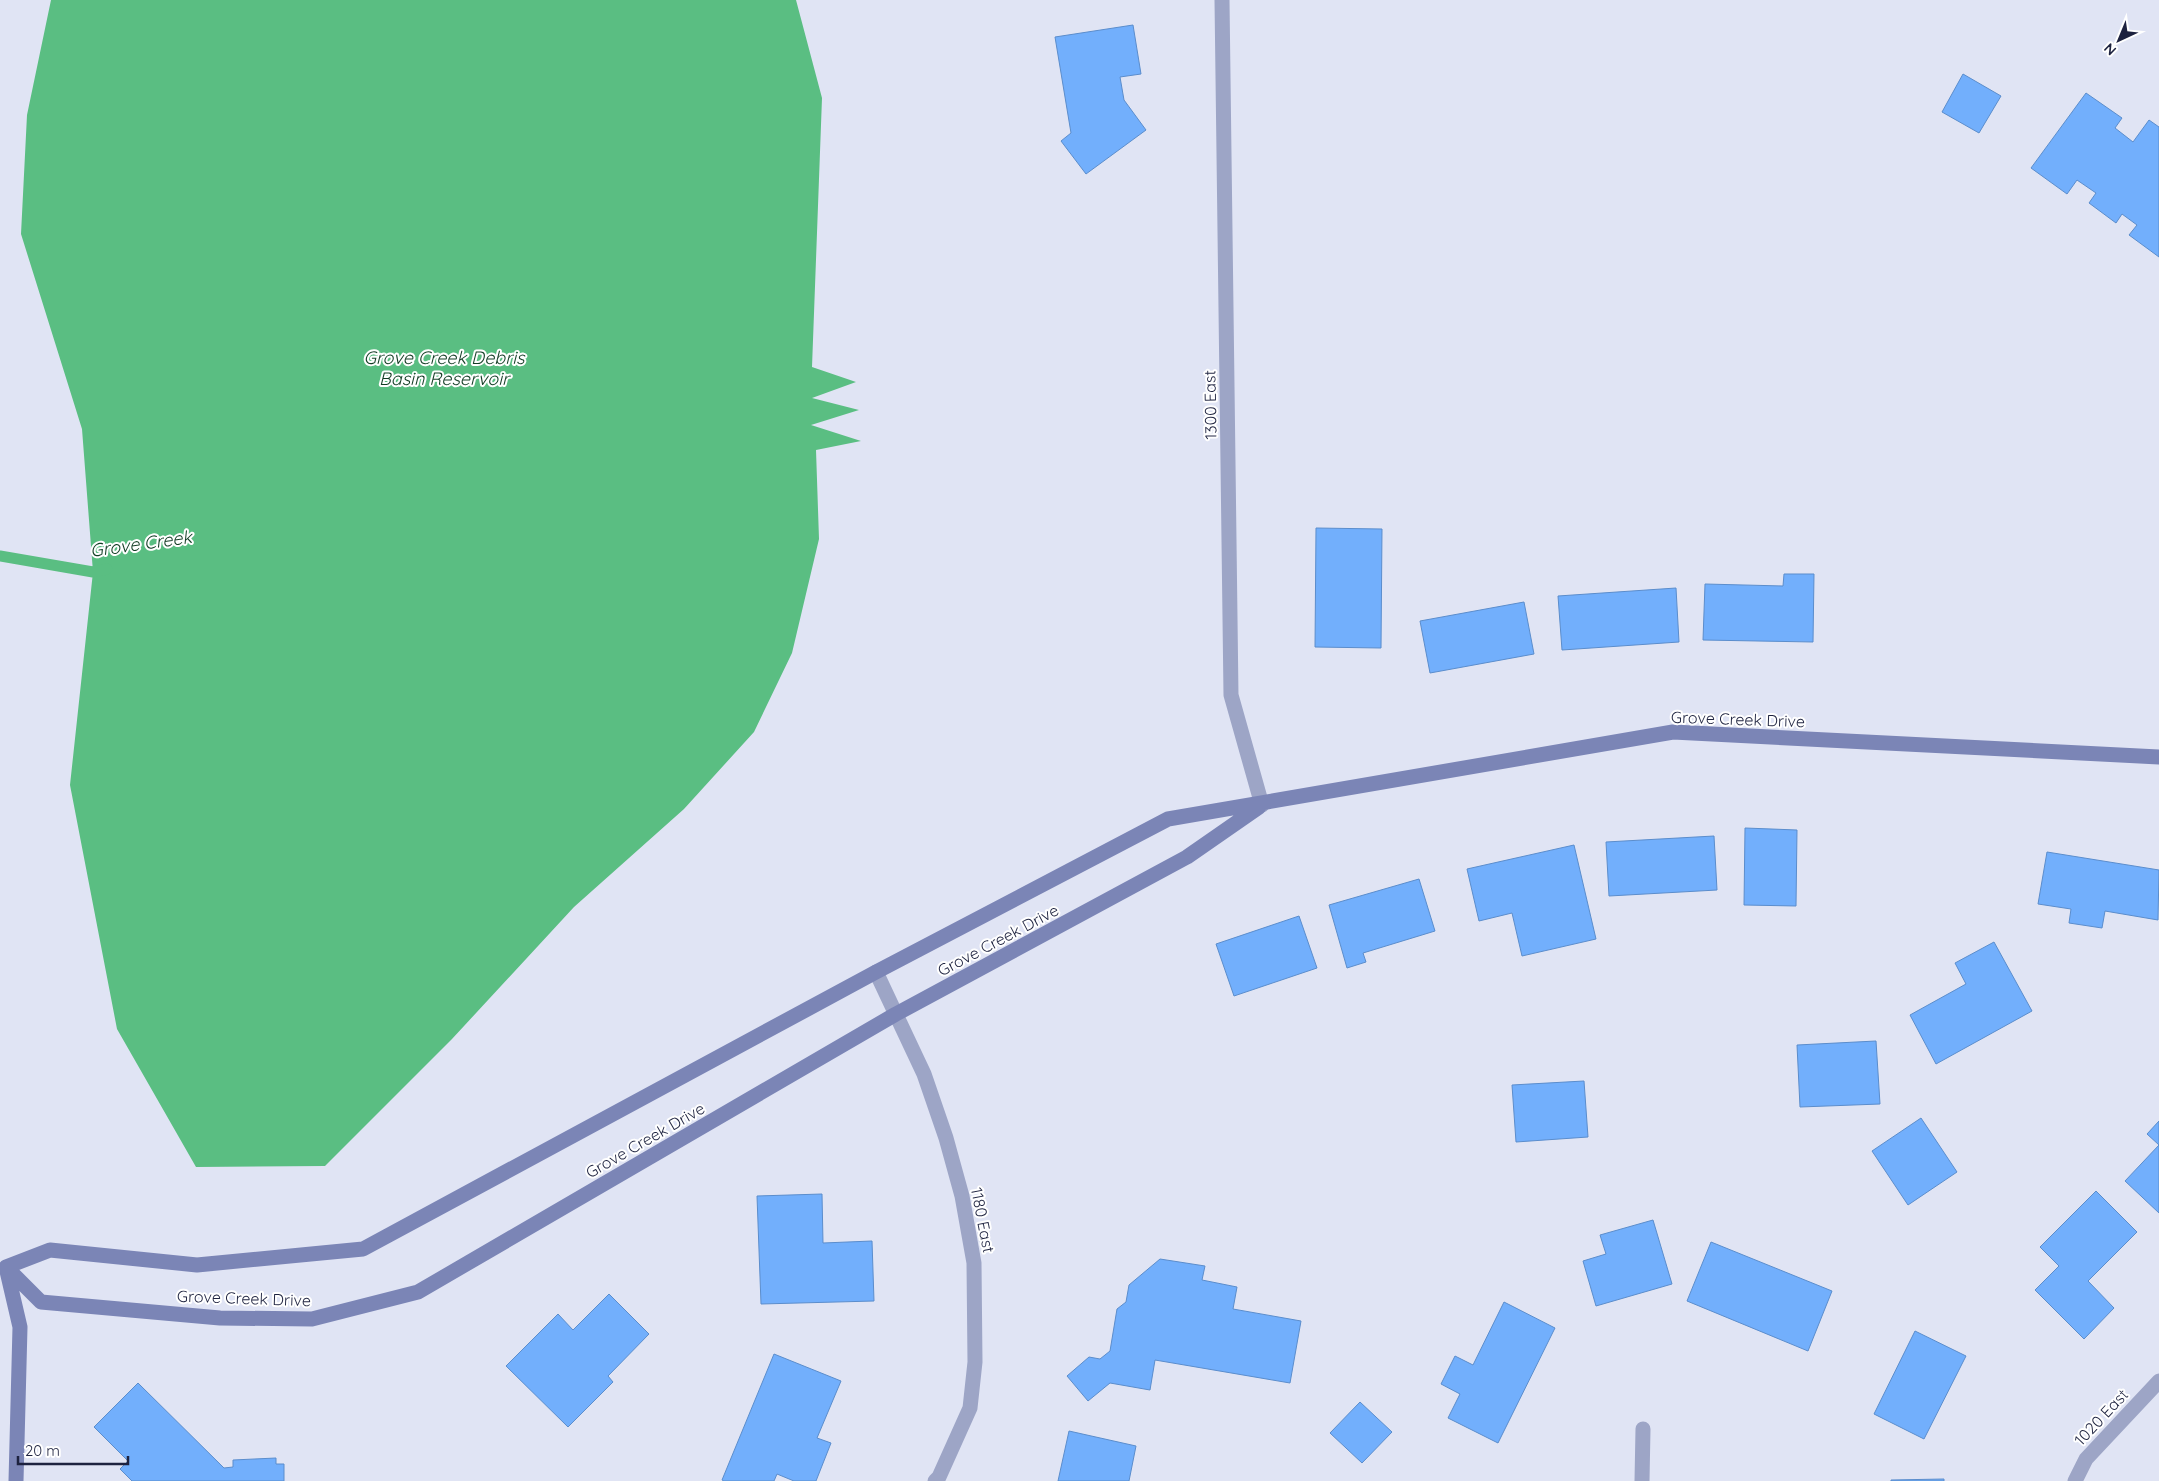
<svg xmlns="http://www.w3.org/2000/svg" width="2159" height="1481" viewBox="0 0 2159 1481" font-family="Quicksand,sans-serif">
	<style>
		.water { fill: #5abe82 }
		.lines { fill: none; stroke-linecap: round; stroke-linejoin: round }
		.stream { stroke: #5abe82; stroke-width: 11 }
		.building { fill: #72affc; stroke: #5b8dcc }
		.street { stroke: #9da5c6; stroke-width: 15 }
		.secondary { stroke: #7b85b6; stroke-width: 15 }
		.labels { text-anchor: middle; stroke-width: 4; stroke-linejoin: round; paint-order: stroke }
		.street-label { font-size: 16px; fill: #1d223f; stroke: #fff }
		.water-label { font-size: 18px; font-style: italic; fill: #123c24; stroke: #fff }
	</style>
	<rect width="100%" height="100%" fill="#e0e4f4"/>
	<!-- water -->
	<path class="water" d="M 51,0 L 796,0 L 822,98 L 812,367 L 856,382 L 812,398 L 859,410 L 811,425 L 861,441 L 816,450 L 819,539 L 792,653 L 754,732 L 684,809 L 574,907 L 452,1039 L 325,1166 L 196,1167 L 117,1029 L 70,785 L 93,572 L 82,429 L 21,234 L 27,115 Z"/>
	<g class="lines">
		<!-- stream -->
		<path class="stream" d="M 0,556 L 93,572 L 107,569"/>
	</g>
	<!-- building -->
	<path class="building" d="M 1133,25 L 1141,74 L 1120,77 L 1124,100 L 1146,130 L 1086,174 L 1061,141 L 1071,133 L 1055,37 Z
		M 1963,74 L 2001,96 L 1979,133 L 1942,112 Z
		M 2086,93 L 2122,118 L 2115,128 L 2133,142 L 2149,120 L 2159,127 L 2159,257 L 2129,235 L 2137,225 L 2122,214 L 2116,223 L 2089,203 L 2096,193 L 2077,180 L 2067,194 L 2031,168 Z
		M 1316,528 L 1382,529 L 1381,648 L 1315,647 Z
		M 1784,574 L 1814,574 L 1813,642 L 1703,640 L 1705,584 L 1783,586 Z
		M 1676,588 L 1679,642 L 1562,650 L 1558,596 Z
		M 1524,602 L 1534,654 L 1430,673 L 1420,621 Z
		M 1745,828 L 1797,830 L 1796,906 L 1744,905 Z
		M 1714,836 L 1717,890 L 1609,896 L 1606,842 Z
		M 1574,845 L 1596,939 L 1522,956 L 1512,913 L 1479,921 L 1467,869 Z
		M 2047,852 L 2159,870 L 2158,920 L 2105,911 L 2102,928 L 2069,923 L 2071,909 L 2038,904 Z
		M 1419,879 L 1435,931 L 1363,953 L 1366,962 L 1347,968 L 1329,905 Z
		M 1299,916 L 1317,968 L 1234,996 L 1216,944 Z
		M 1994,942 L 2032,1011 L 1936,1064 L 1910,1015 L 1966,984 L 1955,963 Z
		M 1876,1041 L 1880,1104 L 1800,1107 L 1797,1045 Z
		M 1584,1081 L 1588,1137 L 1516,1142 L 1512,1085 Z
		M 1921,1118 L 1957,1172 L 1908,1205 L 1872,1151 Z
		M 2159,1121 L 2159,1213 L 2125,1181 L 2159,1145 L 2147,1134 Z
		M 2096,1191 L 2137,1232 L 2088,1281 L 2114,1308 L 2084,1339 L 2035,1290 L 2059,1266 L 2040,1247 Z
		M 822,1194 L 823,1243 L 872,1241 L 874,1301 L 761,1304 L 757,1196 Z
		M 1653,1220 L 1672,1284 L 1596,1306 L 1583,1261 L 1606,1254 L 1600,1235 Z
		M 1711,1242 L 1832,1291 L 1808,1351 L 1687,1301 Z
		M 1160,1259 L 1205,1266 L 1202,1280 L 1237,1287 L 1233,1309 L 1301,1321 L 1290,1383 L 1155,1360 L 1150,1390 L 1110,1383 L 1088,1401 L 1067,1376 L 1089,1357 L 1100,1359 L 1110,1351 L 1117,1309 L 1126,1302 L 1129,1285 Z
		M 609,1294 L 649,1334 L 608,1376 L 613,1382 L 568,1427 L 506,1366 L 558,1314 L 573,1330 Z
		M 1504,1302 L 1555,1328 L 1498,1443 L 1448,1418 L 1460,1394 L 1441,1384 L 1455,1356 L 1473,1365 Z
		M 1915,1331 L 1966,1356 L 1924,1439 L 1874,1414 Z
		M 774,1354 L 841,1381 L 817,1438 L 831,1443 L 816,1481 L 794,1481 L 777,1474 L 774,1481 L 724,1481 L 722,1480 Z
		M 138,1383 L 224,1468 L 233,1467 L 233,1460 L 276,1458 L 276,1464 L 284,1464 L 284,1481 L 132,1481 L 120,1469 L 128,1461 L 94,1427 Z
		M 1360,1402 L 1392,1432 L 1362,1463 L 1330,1433 Z
		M 1069,1431 L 1136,1446 L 1129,1481 L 1058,1481 Z
		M 1944,1479 L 1944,1481 L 1891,1481 L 1891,1480 Z"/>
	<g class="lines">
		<!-- street -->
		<path class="street" d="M 1222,0 L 1231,695 L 1262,805
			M 876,972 L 924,1074 L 946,1138 L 962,1196 L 974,1263 L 975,1362 L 970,1408 L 939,1477 L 935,1481
			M 1642,1481 L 1643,1429
			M 2075,1481 L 2086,1459 L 2159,1381"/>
		<!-- secondary -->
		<path class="secondary" d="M 6,1267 L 50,1250 L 197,1265 L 363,1249 L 876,972 L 1168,819 L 1673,732 L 2159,757
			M 6,1267 L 41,1302 L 220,1318 L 312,1319 L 418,1292 L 896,1014 L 1187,857 L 1259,807
			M 6,1267 L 20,1327 L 16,1481"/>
	</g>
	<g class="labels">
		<!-- street labels -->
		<g class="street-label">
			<text transform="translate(1210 405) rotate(-91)" y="6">1300 East</text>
			<text transform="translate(1738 719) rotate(2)" y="6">Grove Creek Drive</text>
			<text transform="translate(998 940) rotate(-28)" y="6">Grove Creek Drive</text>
			<text transform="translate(645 1140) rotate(-30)" y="6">Grove Creek Drive</text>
			<text transform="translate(983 1220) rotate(79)" y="6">1180 East</text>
			<text transform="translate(244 1298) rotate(2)" y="6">Grove Creek Drive</text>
			<text transform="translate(2101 1417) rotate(-47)" y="6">1020 East</text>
		</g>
		<!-- water labels -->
		<g class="water-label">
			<text x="444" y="364">Grove Creek Debris<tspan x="444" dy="21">Basin Reservoir</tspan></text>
			<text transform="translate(141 544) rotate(-8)" y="6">Grove Creek</text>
		</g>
	</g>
	<!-- north arrow -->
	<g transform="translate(2119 40) rotate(224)" stroke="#ffffff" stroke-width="4" paint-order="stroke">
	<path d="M0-4L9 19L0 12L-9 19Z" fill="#1d223f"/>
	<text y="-8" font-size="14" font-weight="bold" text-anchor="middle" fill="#1d223f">N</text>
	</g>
	<!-- scale -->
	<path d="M18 1456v8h110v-8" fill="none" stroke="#1d223f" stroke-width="2.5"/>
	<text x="25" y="1456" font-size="15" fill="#1d223f" stroke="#ffffff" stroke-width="4" paint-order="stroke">20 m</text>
</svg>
